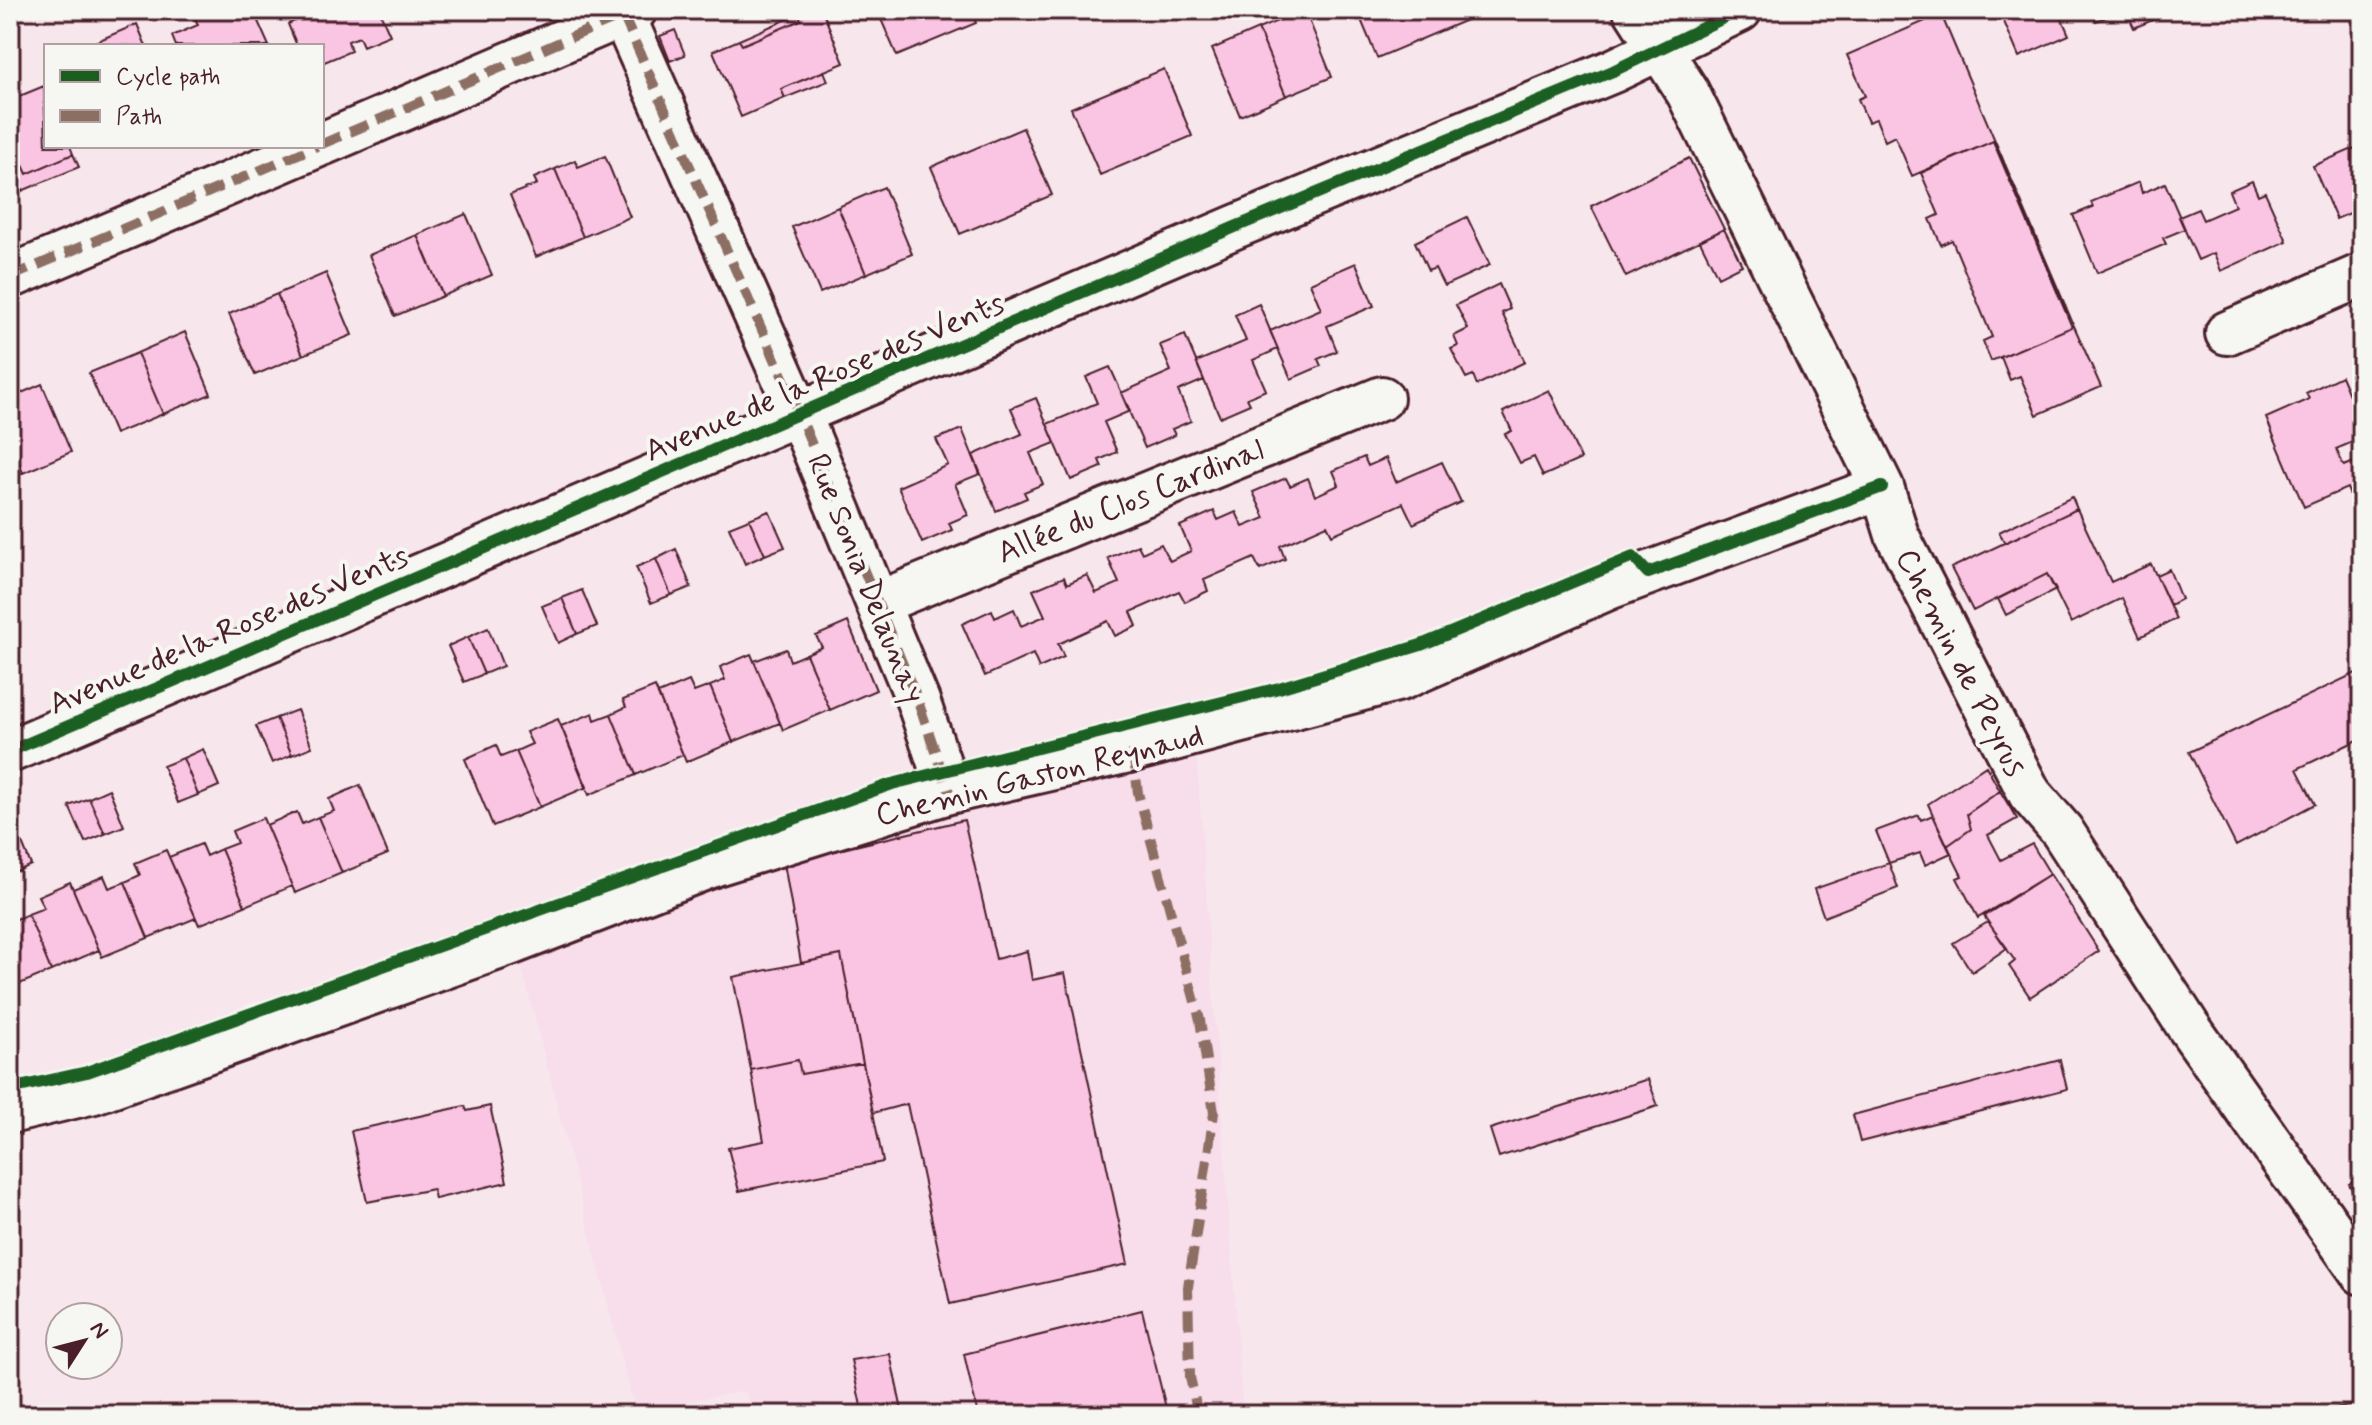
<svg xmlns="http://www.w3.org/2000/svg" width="2372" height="1425" viewBox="0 0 2372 1425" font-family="Mynerve,sans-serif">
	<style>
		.built { fill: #f8ddea }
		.building { fill: #fac5e2; stroke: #4a1f2b; stroke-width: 2 }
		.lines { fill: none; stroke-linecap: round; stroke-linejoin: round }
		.street-casing { stroke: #4a1f2b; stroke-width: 48 }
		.street { stroke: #f6f6f2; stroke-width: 42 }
		.quiet { stroke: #8d6e63; stroke-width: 10; stroke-dasharray: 20 10; stroke-linecap: butt }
		.cycleway-casing { stroke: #f6f6f2; stroke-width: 17 }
		.cycleway { stroke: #1b5e20; stroke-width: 12 }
		.labels { text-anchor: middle; stroke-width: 8; stroke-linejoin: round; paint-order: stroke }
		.street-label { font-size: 32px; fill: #4a1f2b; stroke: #f6f6f2 }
	</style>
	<rect width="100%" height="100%" fill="#f7e7ed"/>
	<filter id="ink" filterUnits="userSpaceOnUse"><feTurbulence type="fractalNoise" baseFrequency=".0125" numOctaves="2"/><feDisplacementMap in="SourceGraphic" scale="16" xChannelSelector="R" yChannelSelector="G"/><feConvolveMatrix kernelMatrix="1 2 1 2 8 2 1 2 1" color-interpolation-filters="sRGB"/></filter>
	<g filter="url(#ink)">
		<!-- built -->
		<path class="built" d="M 1196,749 L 1243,1415 L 752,1415 L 746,1391 L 635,1411 L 520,960 L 712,873 Z"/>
		<!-- building -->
		<path class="building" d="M 192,10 L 253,10 L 269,46 L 176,46 L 172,36 L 198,25 Z
			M 306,10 L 379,10 L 390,35 L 363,46 L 359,37 L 348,41 L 351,51 L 322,63 L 322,46 L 297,46 L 288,24 L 308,15 Z
			M 809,10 L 822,10 L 844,63 L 781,89 L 785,98 L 741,117 L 713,51 L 739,40 L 742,45 L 801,20 L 799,14 Z
			M 877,10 L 971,10 L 976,23 L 897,56 Z
			M 1305,10 L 1332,77 L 1286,96 L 1258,29 Z
			M 1357,10 L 1465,10 L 1469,19 L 1377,58 Z
			M 1999,10 L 2063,10 L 2059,12 L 2069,35 L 2019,57 Z
			M 2092,10 L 2124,10 L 2096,21 Z
			M 2126,10 L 2176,10 L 2134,28 Z
			M 799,14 L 801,20 L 742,45 L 739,40 Z
			M 1941,14 L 2074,326 L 1993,141 L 1912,176 L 1895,136 L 1885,141 L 1876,119 L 1868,122 L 1858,99 L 1865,96 L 1847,55 Z
			M 137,24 L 146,46 L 88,45 Z
			M 1258,29 L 1286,96 L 1240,116 L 1212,49 Z
			M 675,30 L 685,55 L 670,61 L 660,36 Z
			M 1164,69 L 1192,136 L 1100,175 L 1071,108 Z
			M 824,71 L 828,81 L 785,98 L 781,89 Z
			M 44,86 L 46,146 L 70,146 L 73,154 L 27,174 L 23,165 L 10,171 L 10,100 Z
			M 1023,128 L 1052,195 L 960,234 L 931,167 Z
			M 1993,141 L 2072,327 L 1991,361 L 1983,341 L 1992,337 L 1952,240 L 1941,245 L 1930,219 L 1939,215 L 1921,173 Z
			M 2362,145 L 2362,208 L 2336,219 L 2313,166 Z
			M 73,154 L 79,167 L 10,196 L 10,181 L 14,179 L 10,171 L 23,165 L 27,174 Z
			M 605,156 L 630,217 L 583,237 L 555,169 L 575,160 L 578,167 Z
			M 1689,158 L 1724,229 L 1626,277 L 1591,206 Z
			M 555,169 L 583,237 L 536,257 L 510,195 L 537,184 L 534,178 Z
			M 2252,181 L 2258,195 L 2265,192 L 2287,241 L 2221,271 L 2214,253 L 2198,260 L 2179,217 L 2198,209 L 2203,220 L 2235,206 L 2229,191 Z
			M 2139,182 L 2142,193 L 2165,183 L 2185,229 L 2163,238 L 2166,244 L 2097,273 L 2073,215 L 2093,207 L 2091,202 Z
			M 884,187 L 912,254 L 866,274 L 838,207 Z
			M 838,207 L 866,274 L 820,293 L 792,227 Z
			M 466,214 L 492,275 L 443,296 L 417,235 Z
			M 1467,217 L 1490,265 L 1444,286 L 1435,268 L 1428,271 L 1415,242 Z
			M 1724,229 L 1742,265 L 1718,277 L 1700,241 Z
			M 417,235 L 443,296 L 395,316 L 369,255 Z
			M 1356,263 L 1374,306 L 1327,326 L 1337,351 L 1318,359 L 1321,366 L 1291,379 L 1270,331 L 1321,309 L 1310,283 Z
			M 326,273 L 352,335 L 303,355 L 277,294 Z
			M 1499,284 L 1510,309 L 1502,313 L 1525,362 L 1477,385 L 1473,375 L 1466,378 L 1451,349 L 1458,346 L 1454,336 L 1468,329 L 1456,305 Z
			M 277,294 L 303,355 L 255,375 L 229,314 Z
			M 1259,304 L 1278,349 L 1253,360 L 1266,390 L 1247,398 L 1250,404 L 1220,417 L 1196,362 L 1246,341 L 1235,315 Z
			M 2074,326 L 2101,387 L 2037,415 L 2020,376 L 2010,380 L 2001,357 Z
			M 185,332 L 211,394 L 163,414 L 137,353 Z
			M 1185,335 L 1204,380 L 1178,391 L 1191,421 L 1172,429 L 1175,435 L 1145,448 L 1121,393 L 1171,371 L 1160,345 Z
			M 137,353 L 163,414 L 115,434 L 89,373 Z
			M 1110,367 L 1130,411 L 1104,422 L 1117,452 L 1099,460 L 1102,467 L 1071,480 L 1047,424 L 1097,403 L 1086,377 Z
			M 2341,376 L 2362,425 L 2362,438 L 2336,449 L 2344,466 L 2362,459 L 2362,525 L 2347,488 L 2304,507 L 2266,418 L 2309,399 L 2306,393 Z
			M 42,384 L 71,452 L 23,473 L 10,442 L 10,398 Z
			M 1549,390 L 1581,459 L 1543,476 L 1534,457 L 1520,463 L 1505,434 L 1512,431 L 1503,412 Z
			M 1036,398 L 1055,443 L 1030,453 L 1043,484 L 1024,492 L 1027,498 L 996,511 L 973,455 L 1022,434 L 1011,408 Z
			M 962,429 L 980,474 L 955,484 L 968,515 L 949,523 L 952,530 L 922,543 L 898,487 L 948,465 L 936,439 Z
			M 10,442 L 23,473 L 10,479 Z
			M 1364,457 L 1368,466 L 1386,458 L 1396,482 L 1442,462 L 1461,502 L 1413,524 L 1403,503 L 1332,535 L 1327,525 L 1280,546 L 1285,559 L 1260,570 L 1254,558 L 1204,580 L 1208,591 L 1185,602 L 1179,591 L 1131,612 L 1137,626 L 1115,636 L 1108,621 L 1058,644 L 1064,657 L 1039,668 L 1033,654 L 985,676 L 962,624 L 992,610 L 995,618 L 1014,609 L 1021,626 L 1045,616 L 1033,590 L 1064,577 L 1067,584 L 1087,575 L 1096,593 L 1119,583 L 1108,558 L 1138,545 L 1142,553 L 1161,544 L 1170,561 L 1191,551 L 1180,526 L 1214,511 L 1218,520 L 1236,512 L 1243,527 L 1265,518 L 1253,492 L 1286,478 L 1290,486 L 1308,478 L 1315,496 L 1339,485 L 1333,471 Z
			M 2072,497 L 2077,509 L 2005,543 L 1999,532 Z
			M 2077,509 L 2111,582 L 2151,564 L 2176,619 L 2140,637 L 2122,598 L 2071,623 L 2047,574 L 1973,611 L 1951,568 Z
			M 769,511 L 785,547 L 765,555 L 749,519 Z
			M 749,519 L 765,555 L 745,564 L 729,527 Z
			M 676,549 L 691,587 L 671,595 L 656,559 Z
			M 656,559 L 671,595 L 651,603 L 636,567 Z
			M 2169,569 L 2181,599 L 2170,605 L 2156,575 Z
			M 2047,574 L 2056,590 L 2006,615 L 1998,599 Z
			M 582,590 L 597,626 L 577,634 L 562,598 Z
			M 562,598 L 577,634 L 558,643 L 542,606 Z
			M 848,622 L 876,690 L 830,710 L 806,654 L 822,647 L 816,636 Z
			M 488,628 L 503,666 L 484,674 L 468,637 Z
			M 468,637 L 484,674 L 464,682 L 448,646 Z
			M 786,649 L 790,661 L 806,654 L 830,710 L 783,730 L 754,661 Z
			M 751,654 L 780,723 L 733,742 L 710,686 L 725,680 L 720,667 Z
			M 2362,670 L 2362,738 L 2297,769 L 2315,804 L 2236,846 L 2189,752 Z
			M 689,681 L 694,692 L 710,686 L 733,742 L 686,762 L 658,694 Z
			M 655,687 L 683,755 L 636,775 L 611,714 L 626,707 L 623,700 Z
			M 297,710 L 312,747 L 292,755 L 276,718 Z
			M 593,713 L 595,720 L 611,714 L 636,775 L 589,795 L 561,726 Z
			M 276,718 L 292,755 L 272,763 L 256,726 Z
			M 558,719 L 587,787 L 540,807 L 516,751 L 532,744 L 526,732 Z
			M 496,745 L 501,757 L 516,751 L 540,807 L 493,826 L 465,759 Z
			M 203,749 L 219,786 L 198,795 L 183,758 Z
			M 183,758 L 198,795 L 178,803 L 163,766 Z
			M 1986,766 L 2000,791 L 1967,814 L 1971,829 L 1947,846 L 1928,804 Z
			M 360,785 L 388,854 L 342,873 L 318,817 L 334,811 L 329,799 Z
			M 109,789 L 124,826 L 105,834 L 89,798 Z
			M 2000,791 L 2017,819 L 1988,835 L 2001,860 L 2032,844 L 2050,874 L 1978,918 L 1957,878 L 1962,876 L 1947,846 L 1971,829 L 1967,814 Z
			M 89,798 L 105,834 L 85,842 L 69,806 Z
			M 297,812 L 302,824 L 318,817 L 342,873 L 295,893 L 266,825 Z
			M 1919,815 L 1921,820 L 1933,815 L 1951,853 L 1925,865 L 1920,853 L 1889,863 L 1876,831 Z
			M 263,818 L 292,886 L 245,906 L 221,849 L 237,843 L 232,831 Z
			M 964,820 L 996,959 L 1027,951 L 1032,980 L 1065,973 L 1128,1264 L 950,1304 L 907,1104 L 873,1113 L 841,955 L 801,963 L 784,863 Z
			M 16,828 L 31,865 L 11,874 L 10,831 Z
			M 201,844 L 206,856 L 221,849 L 245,906 L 199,925 L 169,857 Z
			M 166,850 L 196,918 L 148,938 L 125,882 L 140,875 L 135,863 Z
			M 1889,863 L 1898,888 L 1824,917 L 1814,889 Z
			M 2050,874 L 2099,951 L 2030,997 L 2009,966 L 2015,961 L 1984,916 Z
			M 104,876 L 109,888 L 125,882 L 148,938 L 102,957 L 73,889 Z
			M 70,882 L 99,950 L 51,971 L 28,914 L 44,908 L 38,896 Z
			M 28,914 L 51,971 L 10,988 L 10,915 L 12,921 Z
			M 1988,922 L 2007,948 L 1972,972 L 1953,943 Z
			M 841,955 L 863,1063 L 801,1074 L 798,1060 L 751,1070 L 733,977 Z
			M 798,1060 L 801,1074 L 863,1063 L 883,1162 L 739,1191 L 728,1148 L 764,1141 L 751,1070 Z
			M 2060,1060 L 2067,1089 L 1860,1142 L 1853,1115 Z
			M 1648,1079 L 1658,1106 L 1499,1157 L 1490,1129 Z
			M 465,1106 L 467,1111 L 490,1106 L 507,1182 L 435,1199 L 433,1189 L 367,1202 L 351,1131 Z
			M 2362,1177 L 2362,1204 L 2360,1205 L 2349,1184 Z
			M 1142,1310 L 1167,1412 L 1154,1415 L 978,1415 L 964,1354 Z
			M 890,1354 L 903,1415 L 863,1415 L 851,1360 Z
			M 2362,1404 L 2362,1415 L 2325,1415 L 2324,1410 Z"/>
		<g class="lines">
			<!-- street casing -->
			<g class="street-casing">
				<path id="street" d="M 1635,10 L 1688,93 L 1882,487 L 1897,535 L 2030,794 L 2062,831 L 2188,1026 L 2362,1273
					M 623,15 L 800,416 L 918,701 L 949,792
					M 322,144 L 635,10
					M 10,277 L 317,146
					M 2227,333 L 2362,275
					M 878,603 L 1382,398
					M 10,751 L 1235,227 L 1613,71 L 1740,10
					M 10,1112 L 94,1092 L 512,943 L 716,864 L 949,792 L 1133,750 L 1400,679 L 1611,587 L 1882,487"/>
			</g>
			<!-- street -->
			<use href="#street" class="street"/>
			<!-- quiet -->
			<path class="quiet" d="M 623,15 L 800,416 L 918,701 L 949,792
				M 322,144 L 635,10
				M 10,277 L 317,146
				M 1133,750 L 1138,793 L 1200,1020 L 1214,1113 L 1188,1287 L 1190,1377 L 1198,1415"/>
			<!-- cycleway casing -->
			<g class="cycleway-casing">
				<path id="cycleway" d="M 10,751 L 1235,227 L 1613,71 L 1740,10
					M 10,1089 L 87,1072 L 892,784 L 1279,688 L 1421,645 L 1633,557 L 1648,573 L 1882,487"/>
			</g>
			<!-- cycleway -->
			<use href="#cycleway" class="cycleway"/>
		</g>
	</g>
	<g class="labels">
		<!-- street labels -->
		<g class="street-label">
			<text transform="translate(824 376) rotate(-23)" y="11">Avenue de la Rose des Vents</text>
			<text transform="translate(1130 500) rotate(-22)" y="11">Allée du Clos Cardinal</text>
			<text transform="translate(867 578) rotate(68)" y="11">Rue Sonia Delaunay</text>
			<text transform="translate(228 629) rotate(-23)" y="11">Avenue de la Rose des Vents</text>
			<text transform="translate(1962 662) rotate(63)" y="11">Chemin de Peyrus</text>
			<text transform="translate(1039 774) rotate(-14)" y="11">Chemin Gaston Reynaud</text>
		</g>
	</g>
	<!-- margin -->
	<rect width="2372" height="1425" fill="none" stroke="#f6f6f2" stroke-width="40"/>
	<rect x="20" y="20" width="2332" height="1385" fill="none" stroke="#4a1f2b" stroke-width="3" filter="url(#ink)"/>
	<!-- legend -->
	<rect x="44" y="44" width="280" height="104" fill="#f6f6f2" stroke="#b1a0a2" stroke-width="2"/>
	<rect x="60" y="70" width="40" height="12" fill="#1b5e20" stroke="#b1a0a2" stroke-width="2"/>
	<text x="116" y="84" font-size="24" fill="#4a1f2b">Cycle path</text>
	<rect x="60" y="110" width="40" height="12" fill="#8d6e63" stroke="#b1a0a2" stroke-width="2"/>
	<text x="116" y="124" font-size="24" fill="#4a1f2b">Path</text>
	<!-- north arrow -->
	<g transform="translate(84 1341) rotate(54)"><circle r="38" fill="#f6f6f2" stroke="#b1a0a2" stroke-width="2"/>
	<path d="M0-6L14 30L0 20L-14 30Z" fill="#4a1f2b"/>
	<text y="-12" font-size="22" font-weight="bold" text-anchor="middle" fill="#4a1f2b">N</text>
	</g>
</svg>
